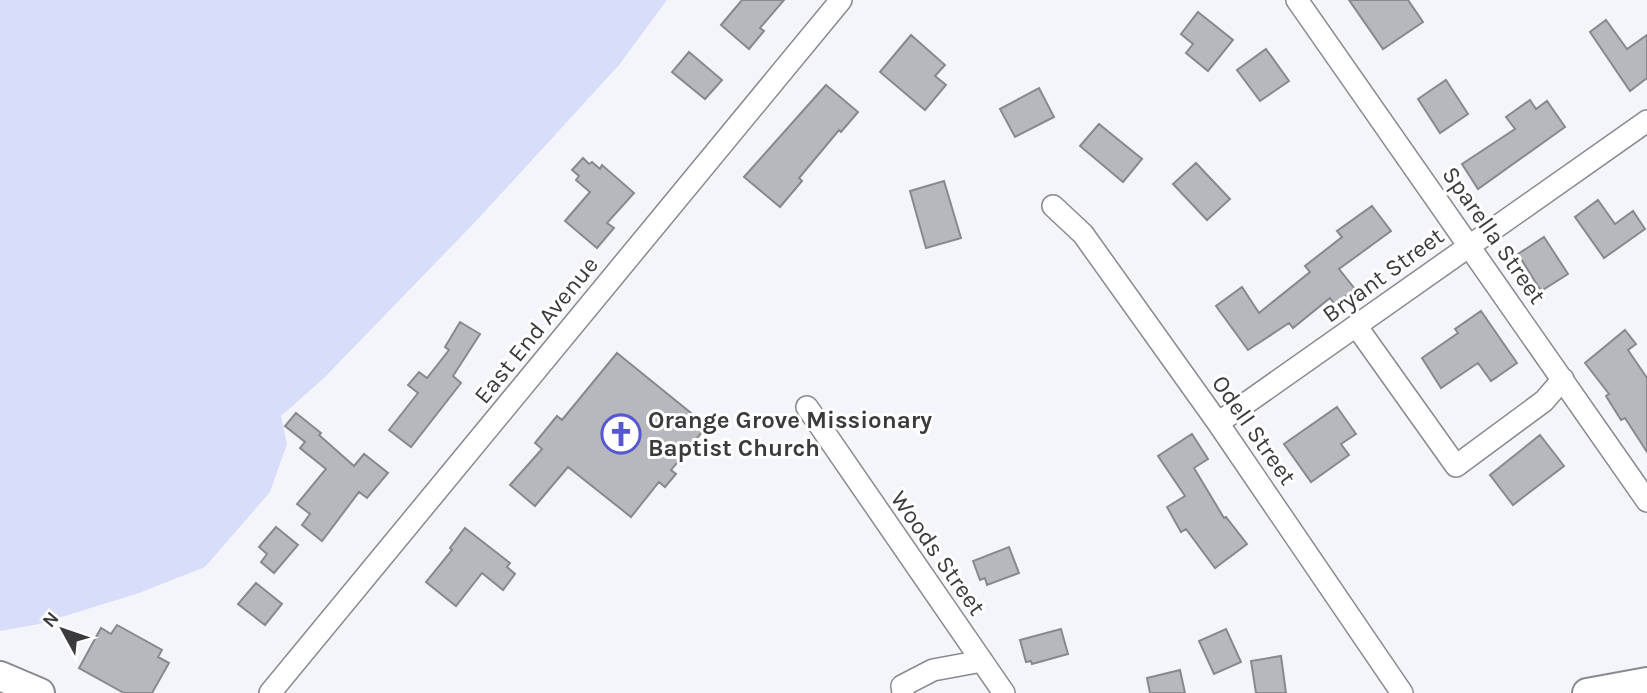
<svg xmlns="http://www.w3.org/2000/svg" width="1647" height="693" viewBox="0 0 1647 693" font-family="Karla,sans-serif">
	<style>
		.green { fill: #d8ddfa }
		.building { fill: #b7b8bd; stroke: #88898e; stroke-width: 2 }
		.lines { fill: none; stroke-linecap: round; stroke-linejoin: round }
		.minor-casing { stroke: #898a8f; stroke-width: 24 }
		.major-casing { stroke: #898a8f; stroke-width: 32 }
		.minor { stroke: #fff; stroke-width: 21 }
		.major { stroke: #fff; stroke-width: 28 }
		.labels { text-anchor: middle; stroke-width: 6; stroke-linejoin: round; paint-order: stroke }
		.street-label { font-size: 24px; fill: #3b3b3d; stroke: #fff }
		.poi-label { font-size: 24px; font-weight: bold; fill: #3b3b3d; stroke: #fff; text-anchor: start }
	</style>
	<rect width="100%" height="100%" fill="#f4f5fa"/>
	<!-- green -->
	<path class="green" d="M 0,0 L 667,0 L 619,65 L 477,220 L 324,378 L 281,416 L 287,444 L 270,492 L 205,567 L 139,593 L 39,624 L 0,631 Z"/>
	<!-- building -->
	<path class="building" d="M 742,0 L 784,0 L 760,28 L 764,31 L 749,49 L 721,25 Z
		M 1349,0 L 1408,0 L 1423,22 L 1383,49 Z
		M 1198,12 L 1233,40 L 1208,71 L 1186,53 L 1193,44 L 1181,34 Z
		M 1606,20 L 1627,49 L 1647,35 L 1647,78 L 1630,91 L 1590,32 Z
		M 911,35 L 945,65 L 935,76 L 946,85 L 925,110 L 880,72 Z
		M 1266,49 L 1289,81 L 1260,101 L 1237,70 Z
		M 689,52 L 722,80 L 705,99 L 672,72 Z
		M 1446,80 L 1468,114 L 1440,133 L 1418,99 Z
		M 826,85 L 858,112 L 841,132 L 839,130 L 799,178 L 802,181 L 780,207 L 744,177 Z
		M 1039,88 L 1054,117 L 1015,137 L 1000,109 Z
		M 1530,100 L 1536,109 L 1547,101 L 1565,127 L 1478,189 L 1462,164 L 1515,129 L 1506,117 Z
		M 1099,124 L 1142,159 L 1123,182 L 1080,146 Z
		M 583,158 L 589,164 L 592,162 L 600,169 L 602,165 L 634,193 L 607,223 L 614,228 L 597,248 L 565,221 L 590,192 L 576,180 L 579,176 L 572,170 Z
		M 1196,163 L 1230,199 L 1207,220 L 1173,184 Z
		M 944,181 L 961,238 L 926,248 L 910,191 Z
		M 1598,200 L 1615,224 L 1633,211 L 1645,229 L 1604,258 L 1575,217 Z
		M 1372,206 L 1391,231 L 1339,269 L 1355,289 L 1335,305 L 1330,298 L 1293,328 L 1289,323 L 1248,350 L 1216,306 L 1242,287 L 1259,313 L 1310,272 L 1305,266 L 1342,237 L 1337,231 Z
		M 1544,237 L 1568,274 L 1541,291 L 1518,254 Z
		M 1481,311 L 1517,363 L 1491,381 L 1478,363 L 1441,388 L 1422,358 L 1458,333 L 1455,329 Z
		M 460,322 L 480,334 L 453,376 L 461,383 L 411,447 L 389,430 L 418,393 L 408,385 L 419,372 L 427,378 L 449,350 L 445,347 Z
		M 1625,330 L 1636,344 L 1628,350 L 1647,378 L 1647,452 L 1625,418 L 1621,420 L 1606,396 L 1609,394 L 1585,363 Z
		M 617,353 L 707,426 L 671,470 L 676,474 L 665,487 L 659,482 L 631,517 L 568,467 L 535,506 L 510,485 L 542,449 L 535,443 L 557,416 L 562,420 Z
		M 1337,407 L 1356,434 L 1341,444 L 1349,455 L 1311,482 L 1284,444 Z
		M 296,413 L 321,433 L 319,435 L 354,466 L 364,454 L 388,473 L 367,498 L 359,492 L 322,541 L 302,525 L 310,514 L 297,504 L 326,469 L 300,448 L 305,442 L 285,426 Z
		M 1192,434 L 1208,459 L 1194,468 L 1224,518 L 1226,517 L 1247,544 L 1215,568 L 1186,529 L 1181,532 L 1167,507 L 1185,496 L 1158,456 Z
		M 1540,435 L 1564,466 L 1513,505 L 1490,475 Z
		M 276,527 L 298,545 L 274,573 L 261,562 L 267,554 L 259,547 Z
		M 465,528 L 510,563 L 507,567 L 515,574 L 503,590 L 482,573 L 456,606 L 426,582 L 452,550 L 450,548 Z
		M 1009,547 L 1019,573 L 987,585 L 985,578 L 980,580 L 973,561 Z
		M 256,583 L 282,604 L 265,625 L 238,604 Z
		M 117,625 L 162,650 L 158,657 L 169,663 L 152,693 L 124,693 L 79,668 L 101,628 L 111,634 Z
		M 1061,629 L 1068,654 L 1032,664 L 1031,661 L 1026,662 L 1020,640 Z
		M 1226,629 L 1241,662 L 1214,674 L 1199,641 Z
		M 1281,656 L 1286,693 L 1256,693 L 1251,661 Z
		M 1180,670 L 1185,693 L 1150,693 L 1147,678 Z"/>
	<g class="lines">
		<!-- minor casing -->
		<g class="minor-casing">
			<path id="minor" d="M 1297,0 L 1647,501
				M 1053,206 L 1083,234 L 1218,423 L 1402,693
				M 1357,327 L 1456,466 L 1544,401 L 1563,379
				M 807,407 L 1004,693
				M 1218,423 L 1647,121
				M 270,693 L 841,0
				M 903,693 L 902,686 L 933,670 L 982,661"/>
		</g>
		<!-- major casing -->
		<g class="major-casing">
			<path id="major" d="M 0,676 L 40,693
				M 1587,693 L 1647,682"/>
		</g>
		<!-- minor -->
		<use href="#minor" class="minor"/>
		<!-- major -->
		<use href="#major" class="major"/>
	</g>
	<!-- icons -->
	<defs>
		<g id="church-ring" transform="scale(2.0125)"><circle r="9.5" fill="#fff" stroke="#5758d0" stroke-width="1.5"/><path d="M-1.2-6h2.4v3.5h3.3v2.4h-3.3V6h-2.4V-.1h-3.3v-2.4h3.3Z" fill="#5758d0"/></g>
	</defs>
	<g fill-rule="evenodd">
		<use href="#church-ring" x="621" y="434"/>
	</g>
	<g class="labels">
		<!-- street labels -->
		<g class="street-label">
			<text transform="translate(1494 235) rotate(55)" y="8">Sparella Street</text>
			<text transform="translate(1383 275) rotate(-36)" y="8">Bryant Street</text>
			<text transform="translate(536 330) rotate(-51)" y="8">East End Avenue</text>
			<text transform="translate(1254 430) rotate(55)" y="8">Odell Street</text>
			<text transform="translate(938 553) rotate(55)" y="8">Woods Street</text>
		</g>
		<!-- poi labels -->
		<g class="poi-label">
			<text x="648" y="428">Orange Grove Missionary<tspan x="648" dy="28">Baptist Church</tspan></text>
		</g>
	</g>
	<!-- north arrow -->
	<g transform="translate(63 630) rotate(310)" stroke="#ffffff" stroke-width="5" paint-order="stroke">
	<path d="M0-5L12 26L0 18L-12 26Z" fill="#3b3b3d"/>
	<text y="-10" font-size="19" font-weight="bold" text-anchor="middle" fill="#3b3b3d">N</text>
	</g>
</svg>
